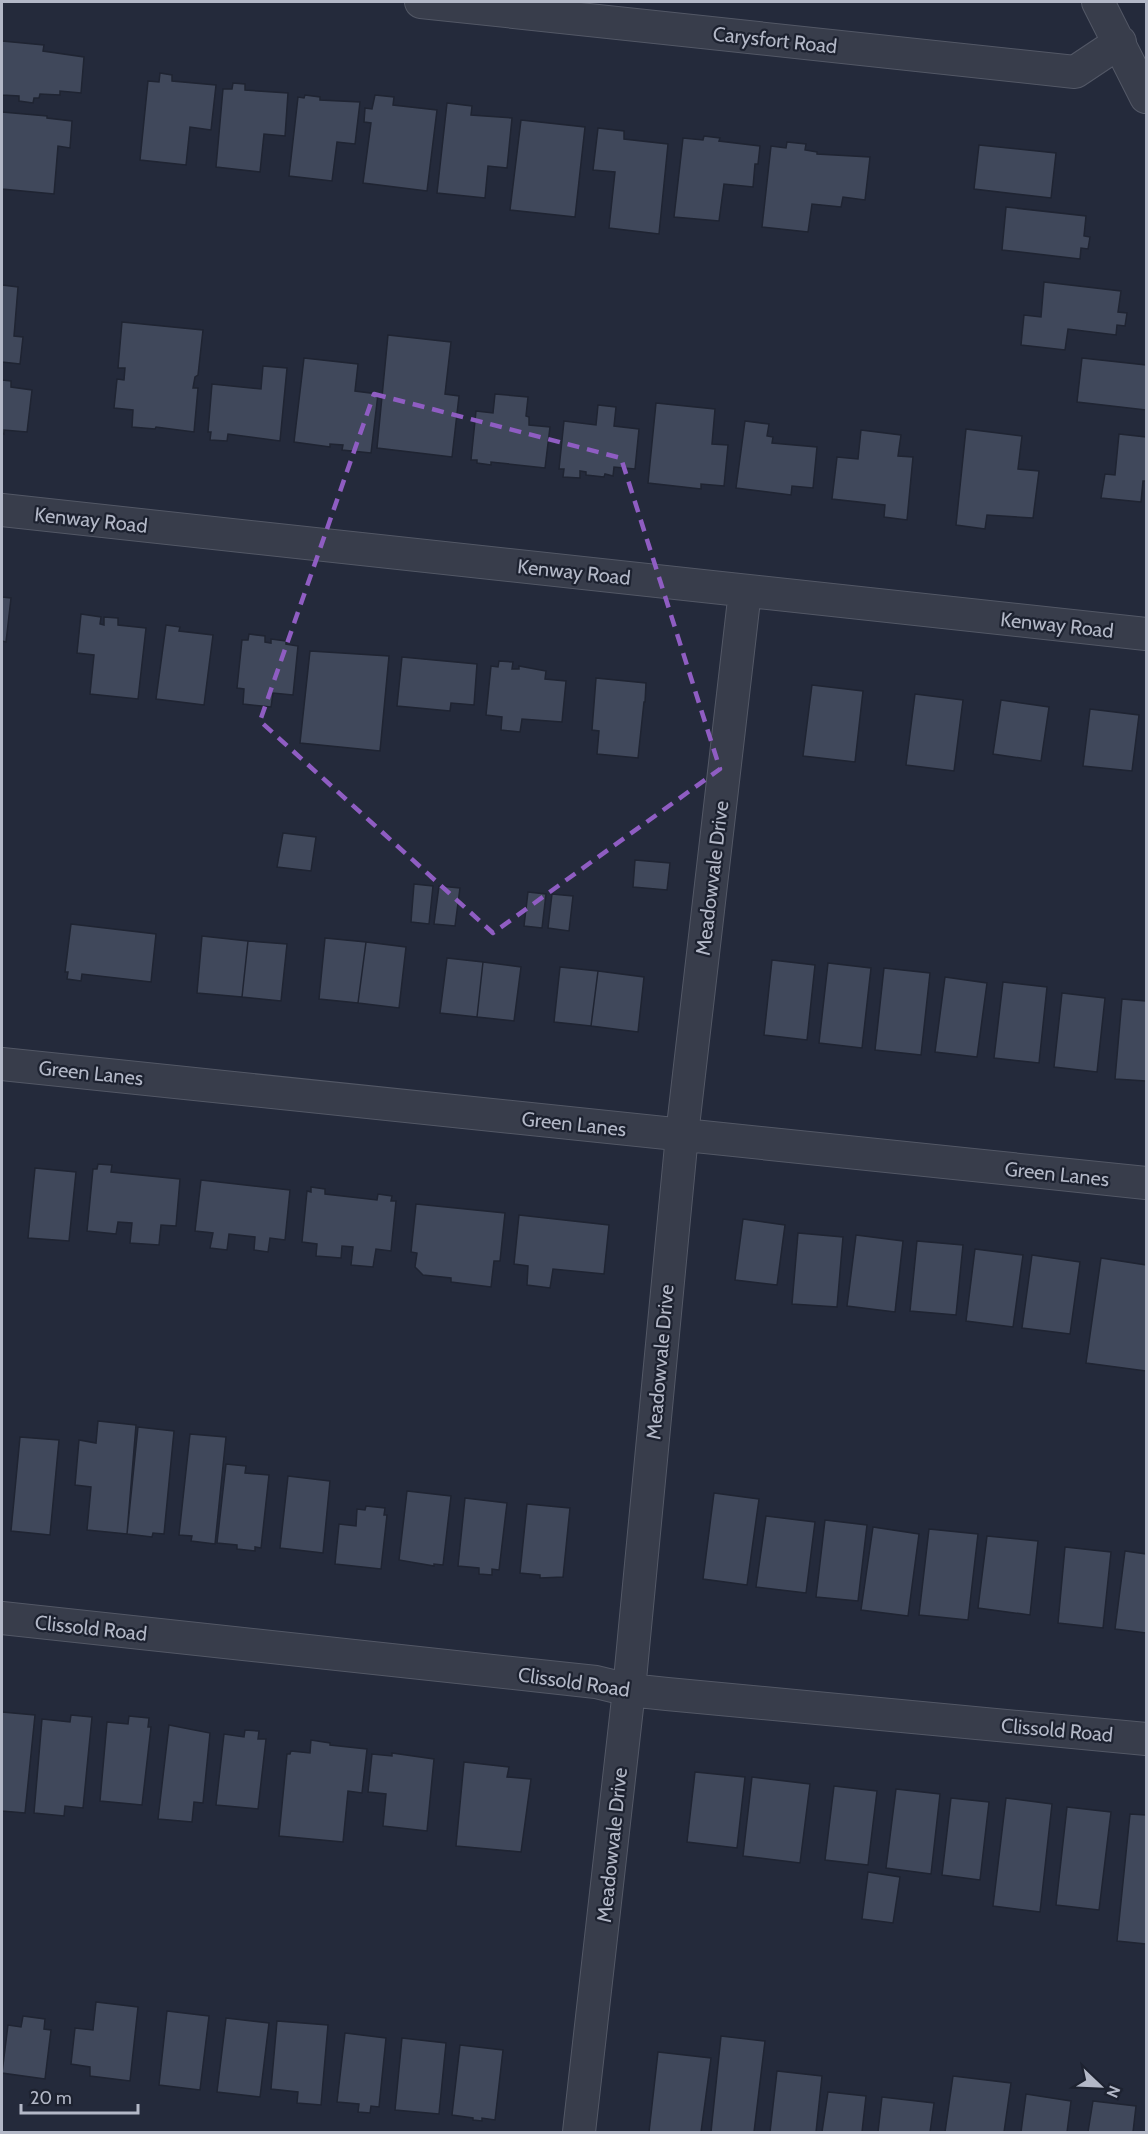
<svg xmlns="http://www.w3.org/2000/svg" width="1148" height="2134" viewBox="0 0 1148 2134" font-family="Cabin,sans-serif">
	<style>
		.building { fill: #40485b; stroke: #1f2432; stroke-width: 1.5 }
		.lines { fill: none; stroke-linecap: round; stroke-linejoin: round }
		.street-casing { stroke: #535866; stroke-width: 34 }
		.street { stroke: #383d4b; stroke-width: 32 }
		.marked { fill: none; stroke: #8f5dc2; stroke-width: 4.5; stroke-dasharray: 12 8; stroke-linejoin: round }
		.labels { text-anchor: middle; stroke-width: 4.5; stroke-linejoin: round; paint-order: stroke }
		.street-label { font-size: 20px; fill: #b3b8c7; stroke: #1d2230 }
	</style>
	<rect width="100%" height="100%" fill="#242a3b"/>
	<!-- building -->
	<path class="building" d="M 2,41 L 44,45 L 43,51 L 84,57 L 81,93 L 60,91 L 60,95 L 40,94 L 39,98 L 34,98 L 33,103 L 19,101 L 19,96 L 2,95 Z
		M 160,73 L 172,75 L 172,81 L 216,85 L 211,130 L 190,127 L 186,165 L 140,160 L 148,81 L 159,82 Z
		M 233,83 L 245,84 L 245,90 L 288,93 L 285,136 L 264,134 L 260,172 L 216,167 L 223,89 L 232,89 Z
		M 305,95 L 320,97 L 320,100 L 360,102 L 355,144 L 337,142 L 332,181 L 289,176 L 298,97 L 304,98 Z
		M 375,95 L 394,97 L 393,105 L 437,110 L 427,191 L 363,183 L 371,123 L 364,122 L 365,108 L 372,109 Z
		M 447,103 L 472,106 L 471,115 L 512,118 L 507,168 L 488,166 L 485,198 L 437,193 Z
		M 2,112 L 47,116 L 47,118 L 72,121 L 70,148 L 58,146 L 54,194 L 2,189 Z
		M 521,120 L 585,127 L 575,217 L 510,210 Z
		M 598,128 L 624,131 L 624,139 L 668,144 L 659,234 L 609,228 L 615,172 L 593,170 Z
		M 704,136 L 720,138 L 719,141 L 760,146 L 758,164 L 755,164 L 753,187 L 724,184 L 719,221 L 674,217 L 683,138 L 703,140 Z
		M 787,142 L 806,144 L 805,150 L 817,152 L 817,154 L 870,157 L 865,200 L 843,197 L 841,207 L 812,204 L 808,232 L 762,227 L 771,146 L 786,148 Z
		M 979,145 L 1056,153 L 1051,198 L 974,189 Z
		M 1006,207 L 1086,216 L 1084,236 L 1090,237 L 1088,249 L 1081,248 L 1080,259 L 1002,250 Z
		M 1044,282 L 1121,291 L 1118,312 L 1127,313 L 1125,326 L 1117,325 L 1116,335 L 1068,329 L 1065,350 L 1021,345 L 1024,315 L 1041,317 Z
		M 2,285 L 18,287 L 14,336 L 23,337 L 20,364 L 2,362 Z
		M 122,322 L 203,330 L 198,375 L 195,377 L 193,388 L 198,388 L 194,432 L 156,427 L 155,429 L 132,427 L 133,410 L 114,408 L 117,379 L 124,380 L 125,368 L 118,368 Z
		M 388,335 L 451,342 L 445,394 L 459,396 L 452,457 L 377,448 Z
		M 304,358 L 358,364 L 355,391 L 378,394 L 371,453 L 342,450 L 343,445 L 330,444 L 330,447 L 294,442 Z
		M 1082,358 L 1146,365 L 1146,410 L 1077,402 Z
		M 263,366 L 287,368 L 280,441 L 228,434 L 227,441 L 210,440 L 211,432 L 208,432 L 212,384 L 261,389 Z
		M 2,380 L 11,381 L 11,387 L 32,390 L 27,432 L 4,430 L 4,434 L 2,433 Z
		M 495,394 L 528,397 L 526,416 L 529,417 L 529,425 L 550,427 L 545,468 L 491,462 L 491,465 L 477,463 L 477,460 L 471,460 L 476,411 L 493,413 Z
		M 656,403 L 715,409 L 712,444 L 728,445 L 724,486 L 701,484 L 701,489 L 648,483 Z
		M 598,405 L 616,407 L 614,426 L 639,429 L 635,469 L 614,467 L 613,476 L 605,474 L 604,477 L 586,475 L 586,472 L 580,471 L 580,478 L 563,477 L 564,469 L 559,469 L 564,421 L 596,425 Z
		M 745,421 L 769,424 L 767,436 L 773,437 L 772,443 L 817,447 L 813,488 L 792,486 L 791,495 L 736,488 Z
		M 966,429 L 1022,436 L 1018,469 L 1039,471 L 1033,518 L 987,515 L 985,529 L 956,525 Z
		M 861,430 L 901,435 L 898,456 L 913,457 L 907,520 L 884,517 L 885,505 L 832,499 L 837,457 L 858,459 Z
		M 1119,434 L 1146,437 L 1146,481 L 1143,481 L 1141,502 L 1101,498 L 1105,474 L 1115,475 Z
		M 2,597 L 11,598 L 6,642 L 2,641 Z
		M 81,614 L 101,617 L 100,624 L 104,625 L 104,617 L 118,618 L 118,625 L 146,628 L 138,699 L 90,694 L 94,655 L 77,653 Z
		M 166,625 L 180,627 L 179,631 L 213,635 L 204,705 L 156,699 Z
		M 249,634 L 265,636 L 265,642 L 271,643 L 271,639 L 286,641 L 286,644 L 298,646 L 293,695 L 273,693 L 271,707 L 243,704 L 244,689 L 237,688 L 242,640 L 248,640 Z
		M 310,651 L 389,656 L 380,751 L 300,743 Z
		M 402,657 L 477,664 L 474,705 L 451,703 L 450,711 L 397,706 Z
		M 499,661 L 513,662 L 512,669 L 519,669 L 519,666 L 546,671 L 545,679 L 566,681 L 562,722 L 522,719 L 520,732 L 501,730 L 502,717 L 486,715 L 491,666 L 498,667 Z
		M 596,678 L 646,683 L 645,702 L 644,702 L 638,758 L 597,754 L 599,731 L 592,730 Z
		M 812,685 L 863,691 L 855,762 L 803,756 Z
		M 915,694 L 963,700 L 954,771 L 906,765 Z
		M 1001,700 L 1049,707 L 1041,761 L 993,754 Z
		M 1090,709 L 1139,715 L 1132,771 L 1083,766 Z
		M 283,833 L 316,837 L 311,871 L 277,867 Z
		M 635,860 L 670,863 L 667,890 L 633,887 Z
		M 414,884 L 433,886 L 429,924 L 411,922 Z
		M 439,886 L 460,888 L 455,926 L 434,924 Z
		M 528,892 L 546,894 L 542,928 L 524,926 Z
		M 552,894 L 573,896 L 569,931 L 548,928 Z
		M 71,924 L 156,934 L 151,982 L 82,974 L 81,981 L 67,979 L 68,972 L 65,972 Z
		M 202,936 L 248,941 L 242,997 L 197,993 Z
		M 325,938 L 366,942 L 358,1003 L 319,999 Z
		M 248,941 L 287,944 L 281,1001 L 242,997 Z
		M 366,942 L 406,947 L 399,1008 L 358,1003 Z
		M 447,958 L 483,962 L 477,1017 L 440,1013 Z
		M 772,960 L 815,965 L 807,1040 L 764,1035 Z
		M 483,962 L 521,967 L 514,1021 L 477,1017 Z
		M 828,963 L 871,968 L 862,1048 L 819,1043 Z
		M 560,967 L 598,971 L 591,1026 L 554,1022 Z
		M 884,968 L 930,973 L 921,1055 L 875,1050 Z
		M 598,971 L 644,977 L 638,1032 L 591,1026 Z
		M 945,977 L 987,983 L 977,1057 L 935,1052 Z
		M 1003,982 L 1047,987 L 1039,1063 L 994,1058 Z
		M 1062,993 L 1105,998 L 1097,1072 L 1054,1067 Z
		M 1122,999 L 1146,1001 L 1146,1081 L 1115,1079 Z
		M 98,1164 L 112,1165 L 111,1172 L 180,1179 L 176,1226 L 161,1225 L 159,1245 L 130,1243 L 132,1223 L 118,1222 L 116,1234 L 87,1231 L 93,1169 L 97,1169 Z
		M 35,1168 L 76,1172 L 69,1241 L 28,1238 Z
		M 201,1180 L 290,1190 L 285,1240 L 270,1238 L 268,1252 L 254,1250 L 255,1237 L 229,1234 L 227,1250 L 210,1248 L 213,1233 L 195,1231 Z
		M 311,1187 L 325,1189 L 325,1194 L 377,1200 L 378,1194 L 392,1196 L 391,1201 L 396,1201 L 391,1251 L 376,1249 L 373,1267 L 351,1265 L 353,1247 L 342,1246 L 341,1258 L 316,1256 L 317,1244 L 302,1242 L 307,1191 L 311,1192 Z
		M 416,1204 L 505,1213 L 500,1261 L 494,1261 L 491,1287 L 451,1282 L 451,1278 L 423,1275 L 415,1267 L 417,1253 L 411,1252 Z
		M 519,1215 L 609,1225 L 604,1274 L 553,1269 L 550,1288 L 527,1285 L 528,1266 L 514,1264 Z
		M 743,1219 L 785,1225 L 777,1285 L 735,1280 Z
		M 798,1233 L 843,1237 L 837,1307 L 792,1304 Z
		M 856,1235 L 903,1241 L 895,1312 L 847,1306 Z
		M 917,1241 L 963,1245 L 956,1315 L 910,1311 Z
		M 975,1249 L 1023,1255 L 1013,1327 L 966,1321 Z
		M 1032,1255 L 1080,1262 L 1070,1334 L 1022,1328 Z
		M 1101,1258 L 1146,1265 L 1146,1371 L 1086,1363 Z
		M 98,1421 L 136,1425 L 127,1534 L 87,1530 L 91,1487 L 75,1485 L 79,1440 L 96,1443 Z
		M 138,1427 L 174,1431 L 164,1534 L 153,1533 L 152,1537 L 127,1534 Z
		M 190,1434 L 226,1437 L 215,1544 L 191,1541 L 192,1536 L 179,1535 Z
		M 20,1437 L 59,1440 L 50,1535 L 11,1531 Z
		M 226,1464 L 246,1466 L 245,1473 L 269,1475 L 261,1548 L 255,1547 L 255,1551 L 237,1549 L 237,1545 L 217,1543 Z
		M 288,1476 L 330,1481 L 323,1553 L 280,1548 Z
		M 407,1491 L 451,1496 L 443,1565 L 434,1564 L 434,1566 L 399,1560 Z
		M 714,1493 L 759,1499 L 747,1585 L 703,1579 Z
		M 465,1498 L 507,1503 L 499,1570 L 492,1569 L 492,1575 L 479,1574 L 479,1568 L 458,1566 Z
		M 527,1504 L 570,1508 L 563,1577 L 540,1578 L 540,1575 L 520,1573 Z
		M 366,1506 L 385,1508 L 384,1515 L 387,1515 L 381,1569 L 335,1564 L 339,1524 L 356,1526 L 357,1509 L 365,1510 Z
		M 766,1516 L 815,1522 L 806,1593 L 756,1587 Z
		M 825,1520 L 867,1525 L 858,1601 L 816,1597 Z
		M 873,1527 L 919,1534 L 908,1616 L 861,1610 Z
		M 929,1529 L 978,1534 L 968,1620 L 919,1615 Z
		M 987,1536 L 1038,1541 L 1030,1615 L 978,1608 Z
		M 1065,1547 L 1111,1552 L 1103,1628 L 1058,1623 Z
		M 1125,1551 L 1146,1554 L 1146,1633 L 1115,1629 Z
		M 2,1712 L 35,1715 L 25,1813 L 2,1811 Z
		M 71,1715 L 92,1717 L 83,1808 L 65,1806 L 64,1816 L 34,1813 L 42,1719 L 70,1722 Z
		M 129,1716 L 149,1718 L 148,1727 L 151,1727 L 142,1805 L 100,1801 L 107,1722 L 128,1724 Z
		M 169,1725 L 210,1733 L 203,1803 L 194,1802 L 192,1822 L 158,1819 Z
		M 245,1730 L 259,1731 L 258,1739 L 266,1739 L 258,1809 L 216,1805 L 224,1734 L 244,1737 Z
		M 311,1740 L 330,1743 L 330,1745 L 367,1749 L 362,1793 L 348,1791 L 343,1842 L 279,1836 L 287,1754 L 290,1754 L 291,1751 L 310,1753 Z
		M 392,1753 L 434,1759 L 427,1831 L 383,1826 L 386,1794 L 368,1792 L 372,1754 L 392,1756 Z
		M 464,1762 L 509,1767 L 507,1777 L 531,1779 L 521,1852 L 456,1846 Z
		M 695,1772 L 745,1777 L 737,1848 L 687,1842 Z
		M 752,1777 L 810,1784 L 800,1863 L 743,1856 Z
		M 834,1786 L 877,1791 L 868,1865 L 825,1860 Z
		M 896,1789 L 940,1794 L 931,1874 L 886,1868 Z
		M 951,1798 L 989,1802 L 980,1880 L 942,1875 Z
		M 1006,1798 L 1052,1804 L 1040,1912 L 993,1906 Z
		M 1067,1807 L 1111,1812 L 1099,1910 L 1056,1905 Z
		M 1130,1814 L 1146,1815 L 1146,1944 L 1117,1941 Z
		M 868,1872 L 900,1877 L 893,1923 L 862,1919 Z
		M 96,2002 L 138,2007 L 130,2081 L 90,2076 L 90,2067 L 71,2064 L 75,2028 L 93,2030 Z
		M 167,2011 L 209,2016 L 200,2090 L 159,2085 Z
		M 23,2016 L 45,2019 L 44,2029 L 51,2030 L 45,2079 L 2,2073 L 8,2025 L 21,2027 Z
		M 226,2018 L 269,2023 L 260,2097 L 217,2092 Z
		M 277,2021 L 328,2025 L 321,2105 L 297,2103 L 298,2092 L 271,2089 Z
		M 345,2033 L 386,2038 L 379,2107 L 371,2106 L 370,2113 L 358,2112 L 359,2104 L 337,2102 Z
		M 721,2036 L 765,2041 L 754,2132 L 711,2132 Z
		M 402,2038 L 446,2043 L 439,2114 L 395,2110 Z
		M 460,2045 L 503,2050 L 495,2120 L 482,2118 L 482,2121 L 473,2120 L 473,2118 L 452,2115 Z
		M 658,2052 L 711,2058 L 701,2132 L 649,2132 Z
		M 777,2071 L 822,2076 L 816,2132 L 770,2132 Z
		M 953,2076 L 1011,2083 L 1004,2132 L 945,2132 Z
		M 828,2092 L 866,2096 L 862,2132 L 822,2132 Z
		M 1026,2094 L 1071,2101 L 1067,2132 L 1021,2132 Z
		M 882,2097 L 934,2103 L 930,2132 L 878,2132 Z
		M 1093,2101 L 1136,2106 L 1133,2132 L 1088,2132 Z"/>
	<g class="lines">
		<!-- street casing -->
		<g class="street-casing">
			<path id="street" d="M 421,2 L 1075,72 L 1120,42
				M 1098,2 L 1146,97
				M 2,510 L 1146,634
				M 2,1064 L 1146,1183
				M 2,1618 L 596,1682 L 629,1690 L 667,1694 L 1146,1739
				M 579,2132 L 629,1690 L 682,1135 L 745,591"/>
		</g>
		<!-- street -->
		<use href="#street" class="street"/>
	</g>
	<!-- marked area -->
	<path class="marked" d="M 374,394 L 621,458 L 720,769 L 493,933 L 260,721 Z"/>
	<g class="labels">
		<!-- street labels -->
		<g class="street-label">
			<text transform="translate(775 40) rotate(6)" y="7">Carysfort Road</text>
			<text transform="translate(91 520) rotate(6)" y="7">Kenway Road</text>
			<text transform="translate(574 572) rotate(6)" y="7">Kenway Road</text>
			<text transform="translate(1057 625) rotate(6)" y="7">Kenway Road</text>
			<text transform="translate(712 878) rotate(-83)" y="7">Meadowvale Drive</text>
			<text transform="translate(91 1073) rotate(6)" y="7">Green Lanes</text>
			<text transform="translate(574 1124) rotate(6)" y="7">Green Lanes</text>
			<text transform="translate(1057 1174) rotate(6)" y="7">Green Lanes</text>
			<text transform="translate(660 1362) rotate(-85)" y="7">Meadowvale Drive</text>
			<text transform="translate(91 1628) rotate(6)" y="7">Clissold Road</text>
			<text transform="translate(574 1682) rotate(8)" y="7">Clissold Road</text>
			<text transform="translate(1057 1730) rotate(5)" y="7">Clissold Road</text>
			<text transform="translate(612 1845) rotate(-84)" y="7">Meadowvale Drive</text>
		</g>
	</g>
	<!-- border -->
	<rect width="1148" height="2134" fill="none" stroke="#b3b8c7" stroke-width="6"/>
	<!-- north arrow -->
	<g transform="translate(1100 2086) rotate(113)" stroke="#1d2230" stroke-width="4.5" paint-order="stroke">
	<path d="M0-4.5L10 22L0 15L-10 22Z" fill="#b3b8c7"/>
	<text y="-9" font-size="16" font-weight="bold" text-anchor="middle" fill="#b3b8c7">N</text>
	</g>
	<!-- scale -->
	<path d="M21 2104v9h117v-9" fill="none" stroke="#b3b8c7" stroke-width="3"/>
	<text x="30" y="2104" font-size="18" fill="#b3b8c7" stroke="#1d2230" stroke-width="4.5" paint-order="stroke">20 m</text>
</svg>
